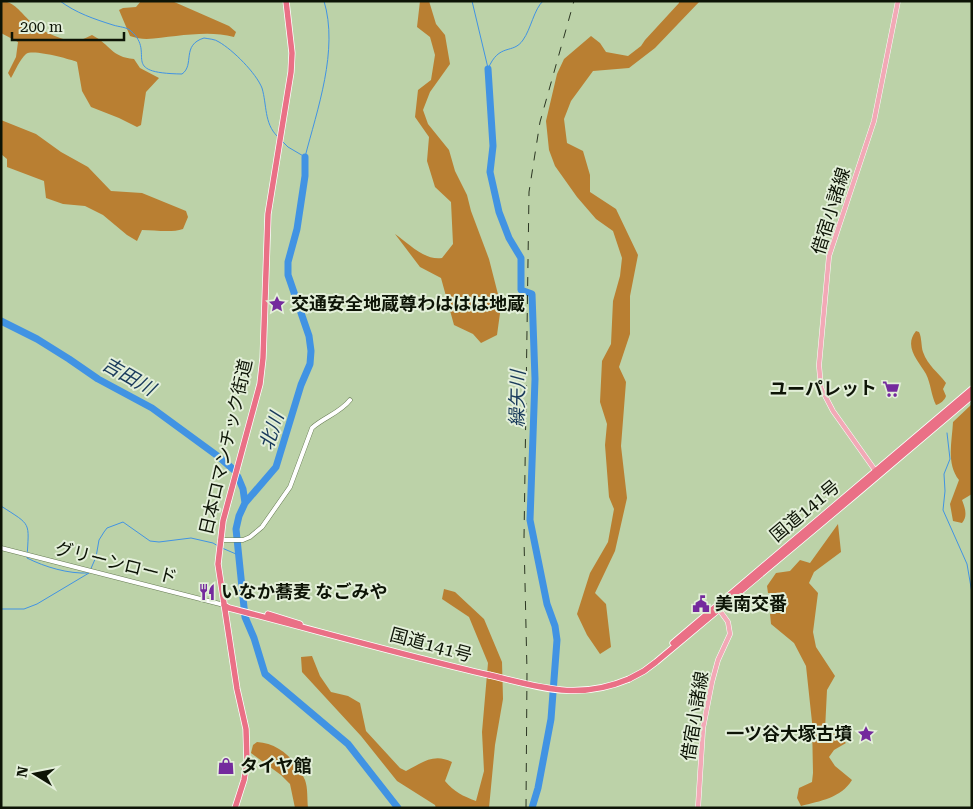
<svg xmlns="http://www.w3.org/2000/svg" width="973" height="809" viewBox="0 0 973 809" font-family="'Roboto Serif','Noto Sans JP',serif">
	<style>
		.forest { fill: #b97f32 }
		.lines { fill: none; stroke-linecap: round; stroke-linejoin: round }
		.stream { stroke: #4193e3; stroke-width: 1 }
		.river { stroke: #4193e3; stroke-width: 7 }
		.minor-casing { stroke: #677b54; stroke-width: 5 }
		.major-casing { stroke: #fff; stroke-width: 5.5 }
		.highway-casing { stroke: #fff; stroke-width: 7 }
		.minor { stroke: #fff; stroke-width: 4 }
		.major { stroke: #f2a9b6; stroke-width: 4.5 }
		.highway { stroke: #ea7086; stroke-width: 5.5 }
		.rail { stroke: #2b3522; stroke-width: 1; stroke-dasharray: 9 9; stroke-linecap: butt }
		.highway-bridge-casing { stroke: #fff; stroke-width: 7; stroke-linecap: butt }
		.highway-bridge { stroke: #ea7086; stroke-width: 5.5 }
		.labels { text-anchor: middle; stroke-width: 4; stroke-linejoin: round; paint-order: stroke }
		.street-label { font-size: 18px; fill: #0d1406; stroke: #e3efd9 }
		.poi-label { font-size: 18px; font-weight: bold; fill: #0d1406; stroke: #e3efd9; text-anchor: start }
		.water-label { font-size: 19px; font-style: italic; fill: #193a5b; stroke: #e3efd9 }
	</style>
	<rect width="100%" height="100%" fill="#bcd2a8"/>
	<!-- forest -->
	<path class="forest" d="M 1,1 C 14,1 21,13 30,21 C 38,30 65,42 77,41 C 82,40 87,37 92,35 C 111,45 111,57 134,59 L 140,68 L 159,78 L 146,92 L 141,125 L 137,127 L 119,118 L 91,107 L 82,91 L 77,62 C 69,59 33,49 26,54 C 20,59 15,71 11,78 L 8,73 L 16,57 L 18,42 L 1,33 Z
		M 141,1 L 172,1 L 229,26 L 236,32 L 234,37 C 215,32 195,34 176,36 C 159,37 146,42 130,36 L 119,10 L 123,8 L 136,7 Z
		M 420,1 L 429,1 L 436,24 L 445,35 L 450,64 L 430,92 L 423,110 L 428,124 L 449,150 L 455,171 L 467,195 L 471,211 L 489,259 L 501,306 L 497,335 L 481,343 L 473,334 L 454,325 L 441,278 L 420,267 L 395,234 C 408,243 425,261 442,258 L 453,244 L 451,202 L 435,187 L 427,161 L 429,137 L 415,117 L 418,90 L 431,80 L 435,55 L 430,37 L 417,27 Z
		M 679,1 L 700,1 L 655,48 L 629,68 L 593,71 L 571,101 L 564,119 L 567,143 L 583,151 L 590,175 L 590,192 L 616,209 L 638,255 L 630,296 L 630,334 L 619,367 L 626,382 L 621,446 L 627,498 L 615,551 L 595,593 L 606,604 L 611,647 L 600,654 L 587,635 L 577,614 L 590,573 L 608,542 L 614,509 L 609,497 L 605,445 L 607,424 L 600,402 L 602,361 L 611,344 L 613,301 L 620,276 L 622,258 L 613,231 L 596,219 L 577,197 L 555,166 L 549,150 L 546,121 L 557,74 L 564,59 L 591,36 L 600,43 L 606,52 L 628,56 L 641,46 L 645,40 L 679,3 Z
		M 1,120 L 36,134 L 61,152 L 88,167 L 111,191 L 142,193 L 186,211 L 188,217 L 183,229 C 171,233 155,230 142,230 L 137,241 L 127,235 L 103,215 L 85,206 L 63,204 L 46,198 L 44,181 L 7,167 L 7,159 L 1,154 Z
		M 916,331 L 919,332 C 922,338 921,346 923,352 C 928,366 938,372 946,383 L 943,389 L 946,396 C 945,400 940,404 936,405 C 931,395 931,384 926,374 C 919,361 903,347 916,331 Z
		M 972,404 L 972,494 L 962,500 C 965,508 968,516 962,523 L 953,521 L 950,504 L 959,480 C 946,463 952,442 953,422 Z
		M 838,524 L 841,552 L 814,572 L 809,583 L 818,593 L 813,632 L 816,647 L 835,676 L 827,690 L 825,730 L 839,736 L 846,743 L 834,750 L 829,757 L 835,766 L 852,780 C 841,798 820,801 801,806 L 797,798 L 799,788 L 812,782 L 813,773 L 812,722 L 806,666 L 794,643 L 771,624 L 770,614 L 786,609 L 778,594 L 768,593 L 767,586 L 776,573 L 790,571 L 800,560 L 810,563 Z
		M 444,589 L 455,592 L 484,619 L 502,662 L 503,699 L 495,745 L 489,808 L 436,808 L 435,805 L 397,781 L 361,736 L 302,672 L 301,657 L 312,656 L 320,676 L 331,692 L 348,696 L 360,703 L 366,731 L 400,768 L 406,771 C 423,762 434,753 452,762 L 445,781 C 454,792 463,796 476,801 L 484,771 L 482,732 L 488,663 L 469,617 L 442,599 Z
		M 257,742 C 279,743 296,760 305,780 C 308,788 307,799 308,808 L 295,808 L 290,784 L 281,775 L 251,753 L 253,745 Z"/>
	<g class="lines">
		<!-- stream -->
		<path class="stream" d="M 60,1 C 76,13 94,19 113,25 C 119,27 127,27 131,31 C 157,54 117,73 182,74 C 195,65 181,45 204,38 C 209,39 215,39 219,42 C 233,50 256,73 262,88 C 267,105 264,123 277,136
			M 472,1 L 488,68
			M 488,69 C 499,42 513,55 523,40 C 531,29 534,9 543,1
			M 282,141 L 288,147 L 305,157 C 317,110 339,50 324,1
			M 947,433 L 950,459 L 944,474 L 945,491 L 943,510 L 967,564 L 972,593
			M 1,506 C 32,526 29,521 27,558 C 45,567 68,574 89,573 L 96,557 L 99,540 L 104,532 L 107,528 L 123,522 L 150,541 L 159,542 L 191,538 L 213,543 L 218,546
			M 222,548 L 236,554 L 237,556
			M 1,609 L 24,609 L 37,604 L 89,573"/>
		<!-- river -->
		<path class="river" d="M 488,69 L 493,146 L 490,172 L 499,212 L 509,238 L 521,258 L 521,290 L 532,294 L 535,379 L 530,520 L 547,604 L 555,626 L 557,640 L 551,719 L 538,788 L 532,808
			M 305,157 L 305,176 L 297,229 L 288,262 L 288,275 L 309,336 L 311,351 L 310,364 L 301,385 L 276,467 L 245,503 L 239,516 L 236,529 L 245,617 L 254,638 L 265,674 L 348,744 L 398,808
			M 1,321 L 37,339 L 69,359 L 98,379 L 152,408 L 219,457 L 234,470
			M 238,477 L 243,489 L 245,503"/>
		<!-- minor casing -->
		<g class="minor-casing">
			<path id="minor" d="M 220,540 L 243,540 L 250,537 L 262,527 L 290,487 L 312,428 C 324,417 340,413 350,400
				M 1,548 L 224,605"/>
		</g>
		<!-- major casing -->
		<g class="major-casing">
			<path id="major" d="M 877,473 L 833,411 L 821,388 L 819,365 L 829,256 L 874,121 L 898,1
				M 698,808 L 703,728 L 712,682 L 718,660 L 730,634 L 728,622 L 718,608"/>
		</g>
		<!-- highway casing -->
		<g class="highway-casing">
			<path id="highway" d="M 224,605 L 229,608 C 315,630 402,655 489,675
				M 268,614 L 300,624
				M 673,643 L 972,389
				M 629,679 L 644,671 L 656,662 L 853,497 L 972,396
				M 235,808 L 244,780 L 247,761 L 246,729 L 237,689 L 218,564 L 223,521 L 260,384 L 263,358 L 268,214 L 291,72 L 292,53 L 286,1"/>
		</g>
		<!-- minor -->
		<use href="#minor" class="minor"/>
		<!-- major -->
		<use href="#major" class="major"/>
		<!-- highway -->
		<use href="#highway" class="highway"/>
		<!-- rail -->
		<path class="rail" d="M 526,808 L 527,671 L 524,539 L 529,192 L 540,122 L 574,1"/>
		<!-- highway-bridge casing -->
		<g class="highway-bridge-casing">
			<path id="highway-bridge" d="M 489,675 C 540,687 577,701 629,679"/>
		</g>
		<!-- highway-bridge -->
		<use href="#highway-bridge" class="highway-bridge"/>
	</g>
	<!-- icons -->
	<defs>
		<g id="sight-bare" transform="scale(1.35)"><path d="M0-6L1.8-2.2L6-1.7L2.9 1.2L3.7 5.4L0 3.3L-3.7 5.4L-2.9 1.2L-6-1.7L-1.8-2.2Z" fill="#742a9d" stroke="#e3efd9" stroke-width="2.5" paint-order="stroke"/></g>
		<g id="supermarket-bare" transform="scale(1.35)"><path d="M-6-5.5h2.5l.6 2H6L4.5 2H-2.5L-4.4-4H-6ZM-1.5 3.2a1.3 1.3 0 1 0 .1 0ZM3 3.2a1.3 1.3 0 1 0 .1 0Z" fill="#742a9d" stroke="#e3efd9" stroke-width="2.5" paint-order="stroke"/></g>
		<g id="restaurant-bare" transform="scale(1.35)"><path d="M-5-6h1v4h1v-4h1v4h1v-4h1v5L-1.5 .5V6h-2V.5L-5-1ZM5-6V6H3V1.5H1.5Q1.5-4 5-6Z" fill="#742a9d" stroke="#e3efd9" stroke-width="2.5" paint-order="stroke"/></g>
		<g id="civic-bare" transform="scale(1.35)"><path d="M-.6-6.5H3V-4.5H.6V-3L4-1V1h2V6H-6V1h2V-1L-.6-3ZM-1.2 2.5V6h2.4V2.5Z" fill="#742a9d" stroke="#e3efd9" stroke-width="2.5" paint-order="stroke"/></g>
		<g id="shop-bare" transform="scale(1.35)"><path d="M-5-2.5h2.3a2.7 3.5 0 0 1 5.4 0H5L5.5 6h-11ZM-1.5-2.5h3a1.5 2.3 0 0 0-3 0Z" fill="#742a9d" stroke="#e3efd9" stroke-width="2.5" paint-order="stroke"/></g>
	</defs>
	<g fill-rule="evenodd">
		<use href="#sight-bare" x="277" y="304"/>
		<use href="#supermarket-bare" x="891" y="389"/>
		<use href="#restaurant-bare" x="207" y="592"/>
		<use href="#civic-bare" x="701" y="604"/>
		<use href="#sight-bare" x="866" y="734"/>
		<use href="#shop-bare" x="226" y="766"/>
	</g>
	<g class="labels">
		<!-- street labels -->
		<g class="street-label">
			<text transform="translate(831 211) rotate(-73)" y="6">借宿小諸線</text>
			<text transform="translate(226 447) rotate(-77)" y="6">日本ロマンチック街道</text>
			<text transform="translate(805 511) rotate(-40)" y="6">国道141号</text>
			<text transform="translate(116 563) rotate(14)" y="6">グリーンロード</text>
			<text transform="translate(431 645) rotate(15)" y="6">国道141号</text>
			<text transform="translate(695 716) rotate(-81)" y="6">借宿小諸線</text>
		</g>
		<!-- poi labels -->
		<g class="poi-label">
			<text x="291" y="310">交通安全地蔵尊わははは地蔵</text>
			<text x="877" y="395" text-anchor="end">ユーパレット</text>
			<text x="221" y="598">いなか蕎麦 なごみや</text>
			<text x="715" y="610">美南交番</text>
			<text x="852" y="740" text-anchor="end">一ツ谷大塚古墳</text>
			<text x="240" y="772">タイヤ館</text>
		</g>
		<!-- water labels -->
		<g class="water-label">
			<text transform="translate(129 376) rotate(30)" y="7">吉田川</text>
			<text transform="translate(517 399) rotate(-89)" y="7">繰矢川</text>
			<text transform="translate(271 431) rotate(-72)" y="7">北川</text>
		</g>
	</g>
	<!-- border -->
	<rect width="973" height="809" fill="none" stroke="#0d1406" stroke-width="5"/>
	<!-- north arrow -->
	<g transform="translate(35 774) rotate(280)" stroke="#e3efd9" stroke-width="4" paint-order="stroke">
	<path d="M0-4L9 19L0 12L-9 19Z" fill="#0d1406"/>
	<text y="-8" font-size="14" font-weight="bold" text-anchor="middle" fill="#0d1406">N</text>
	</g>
	<!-- scale -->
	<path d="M12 32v8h112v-8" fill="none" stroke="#0d1406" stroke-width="2.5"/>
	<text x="20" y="32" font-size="15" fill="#0d1406" stroke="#e3efd9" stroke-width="4" paint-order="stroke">200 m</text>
</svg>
